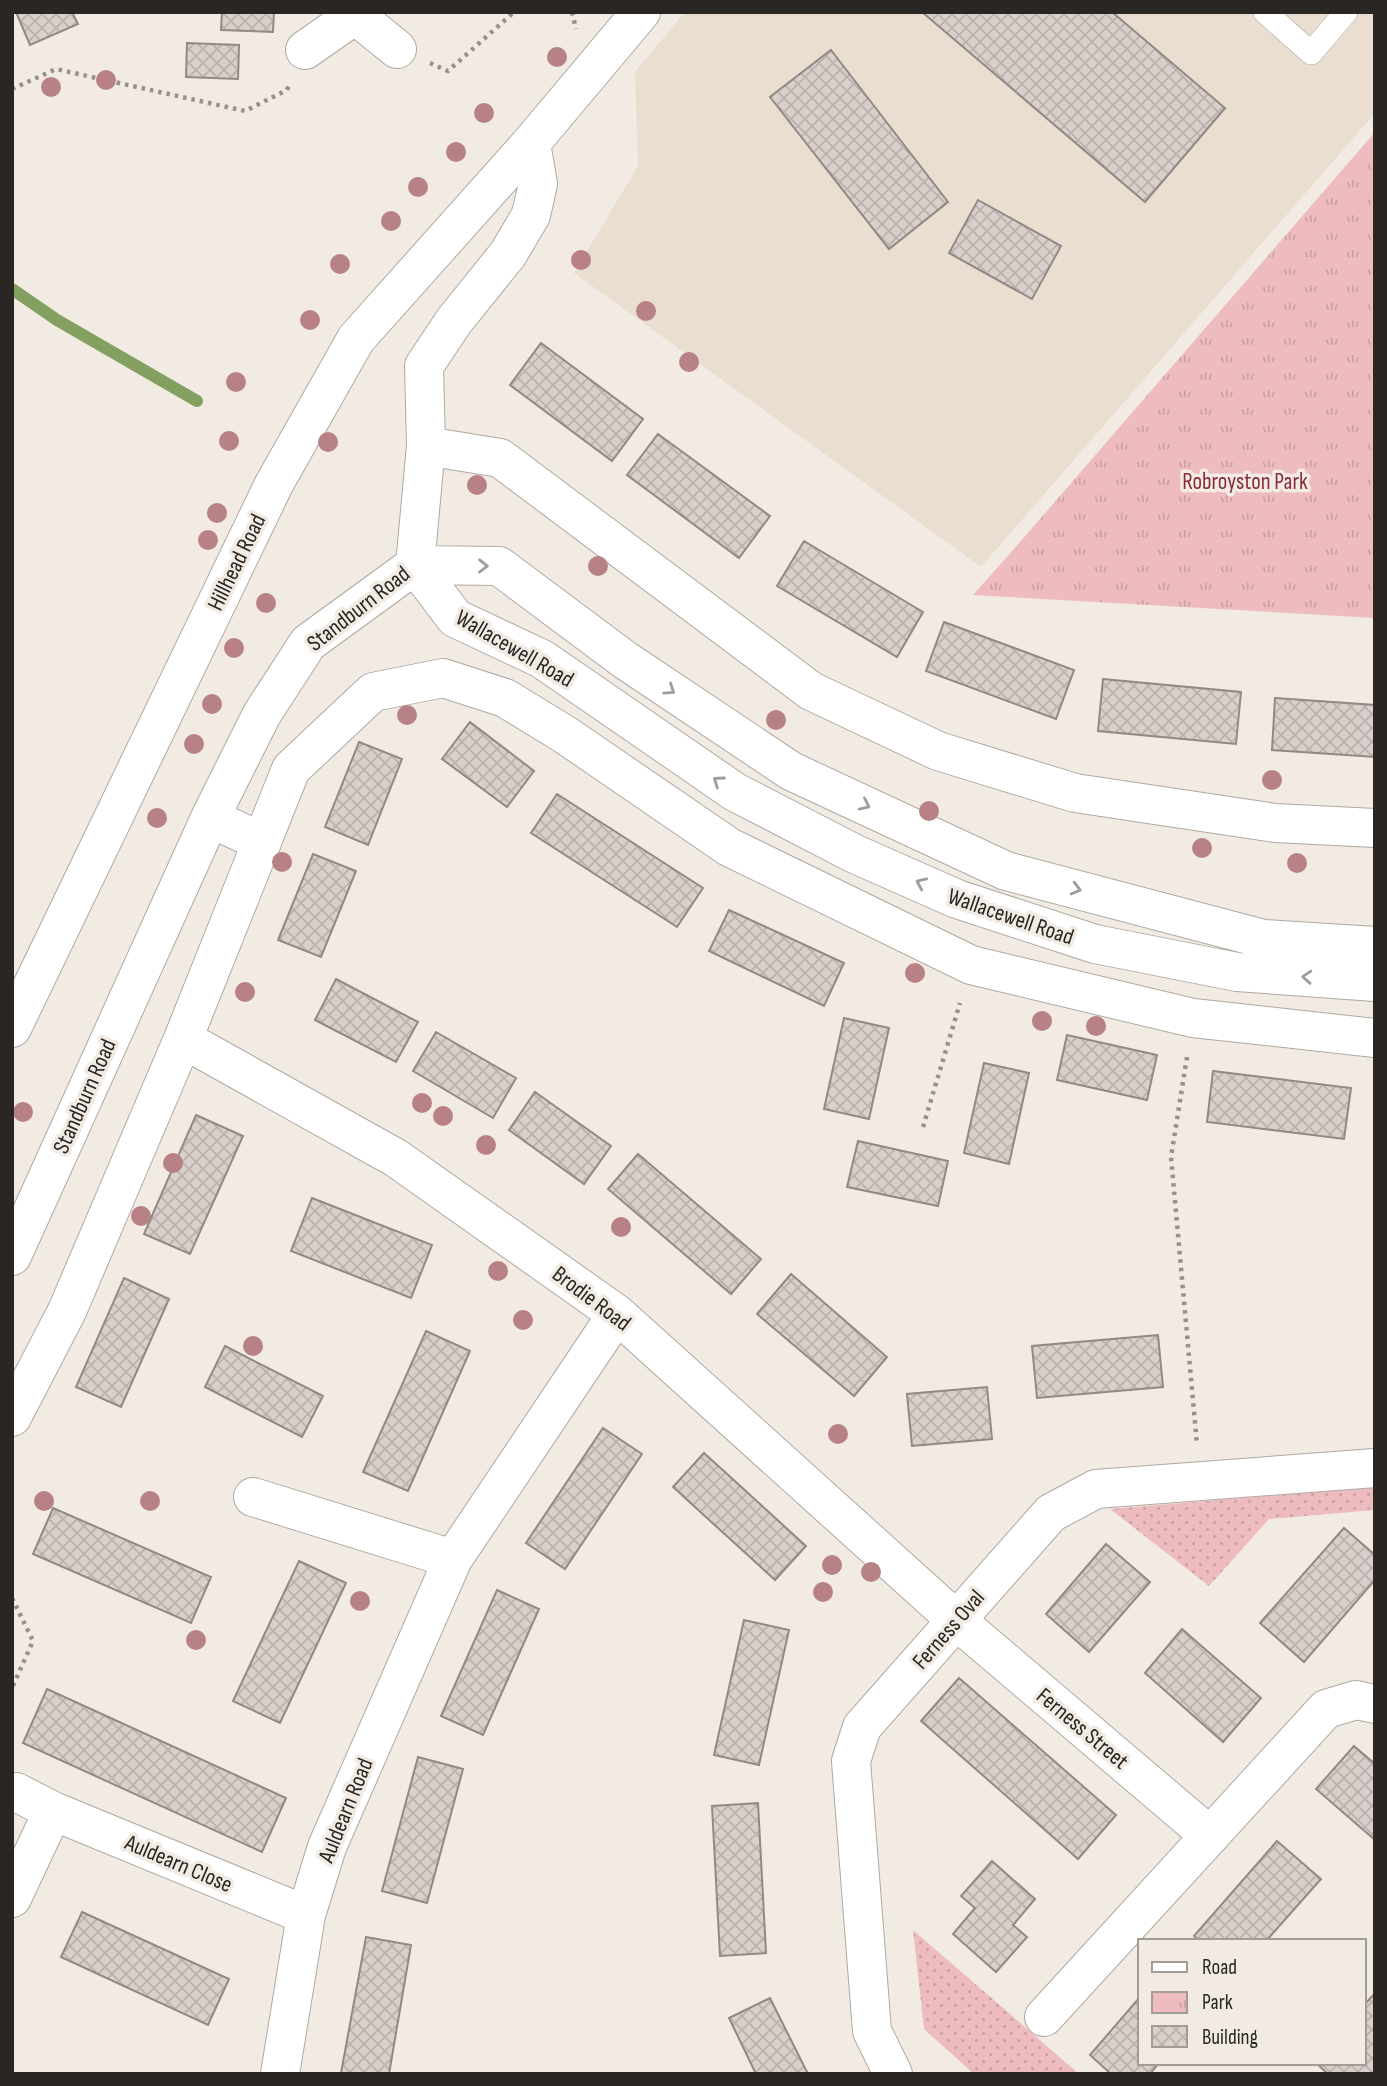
<svg xmlns="http://www.w3.org/2000/svg" width="1387" height="2086" viewBox="0 0 1387 2086" font-family="'Sofia Sans Condensed',sans-serif">
	<style>
		.built { fill: #e9ded0 }
		.grass { fill: url(#grass-dots) }
		.park { fill: url(#park-tufts) }
		.lines { fill: none; stroke-linecap: round; stroke-linejoin: round }
		.stream { stroke: #83a061; stroke-width: 12 }
		.building { fill: url(#building-cross-hatch); stroke: #928985; stroke-width: 2 }
		.lane-casing { stroke: #afa9a2; stroke-width: 24 }
		.street-casing { stroke: #afa9a2; stroke-width: 40 }
		.secondary-casing { stroke: #afa9a2; stroke-width: 40 }
		.path { stroke: #96918c; stroke-width: 4.5; stroke-dasharray: 3.5 5; stroke-linecap: butt }
		.lane { stroke: #fff; stroke-width: 23 }
		.street { stroke: #fff; stroke-width: 38 }
		.secondary { stroke: #fff; stroke-width: 38 }
		.tree { fill: #b78186 }
		.oneway { stroke: #9f9d9c }
		.labels { text-anchor: middle; stroke-width: 7; stroke-linejoin: round; paint-order: stroke }
		.park-label { font-size: 23px; fill: #862b3a; stroke: #f2ebe4 }
		.street-label { font-size: 23px; fill: #292624; stroke: #f2ebe4 }
	</style>
	<defs>
		<pattern id="grass-dots" width="8" height="8" patternUnits="userSpaceOnUse" patternTransform="scale(1.75)"><rect width="8" height="8" fill="#eebcbf"/><path d="M2 2h.1M6 6h.1" fill="none" stroke="#cca1a4" stroke-width="1.8" stroke-linecap="round"/></pattern>
		<pattern id="park-tufts" width="24" height="20" patternUnits="userSpaceOnUse" patternTransform="scale(1.75)"><rect width="24" height="20" fill="#eebcbf"/><path d="M3 7l-1-3M5 7V3M7 7l1-3M15 17l-1-3M17 17v-4M19 17l1-3" fill="none" stroke="#cca1a4"/></pattern>
		<pattern id="building-cross-hatch" width="8" height="8" patternUnits="userSpaceOnUse" patternTransform="scale(1.75)"><rect width="8" height="8" fill="#d9cfcb"/><path d="M0 0l8 8M0 8l8-8" fill="none" stroke="#bab2ae"/></pattern>
	</defs>
	<rect width="100%" height="100%" fill="#f2ebe4"/>
	<!-- built -->
	<path class="built" d="M 685,12 L 1375,12 L 1375,113 L 981,567 L 574,273 L 638,166 L 635,72 Z"/>
	<!-- grass -->
	<path class="grass" d="M 1375,1487 L 1375,1510 L 1269,1519 L 1209,1586 L 1110,1509 Z
		M 913,1930 L 1079,2074 L 974,2074 L 924,2029 Z"/>
	<!-- park -->
	<path class="park" d="M 1375,132 L 1375,618 L 973,595 L 1027,534 Z"/>
	<g class="lines">
		<!-- stream -->
		<path class="stream" d="M 12,289 L 57,320 L 197,401"/>
	</g>
	<!-- building -->
	<path class="building" d="M 16,12 L 72,12 L 78,24 L 30,45 Z
		M 222,12 L 274,12 L 273,32 L 221,30 Z
		M 922,12 L 1112,12 L 1225,108 L 1145,202 Z
		M 187,43 L 239,45 L 238,79 L 186,77 Z
		M 831,50 L 948,202 L 889,249 L 770,97 Z
		M 978,200 L 1061,246 L 1032,299 L 949,253 Z
		M 541,343 L 643,419 L 612,461 L 510,385 Z
		M 658,434 L 770,516 L 739,558 L 627,475 Z
		M 804,541 L 923,612 L 897,657 L 777,586 Z
		M 944,622 L 1074,670 L 1056,719 L 926,671 Z
		M 1103,679 L 1241,692 L 1236,744 L 1098,731 Z
		M 1275,698 L 1375,705 L 1375,757 L 1272,750 Z
		M 470,722 L 534,771 L 507,807 L 442,759 Z
		M 359,742 L 402,759 L 368,845 L 325,827 Z
		M 557,794 L 703,888 L 677,927 L 531,833 Z
		M 313,854 L 356,871 L 321,957 L 278,940 Z
		M 729,910 L 844,963 L 824,1006 L 709,951 Z
		M 336,979 L 418,1022 L 396,1062 L 315,1020 Z
		M 844,1018 L 889,1028 L 869,1119 L 824,1109 Z
		M 436,1032 L 516,1078 L 493,1118 L 413,1071 Z
		M 1067,1035 L 1157,1055 L 1147,1100 L 1057,1080 Z
		M 984,1063 L 1029,1073 L 1009,1164 L 964,1153 Z
		M 1213,1071 L 1351,1088 L 1344,1139 L 1207,1122 Z
		M 535,1092 L 611,1146 L 584,1184 L 509,1130 Z
		M 196,1115 L 243,1136 L 190,1254 L 144,1234 Z
		M 858,1141 L 948,1161 L 938,1206 L 847,1187 Z
		M 638,1154 L 761,1259 L 731,1294 L 608,1189 Z
		M 312,1198 L 432,1245 L 411,1298 L 291,1251 Z
		M 791,1274 L 887,1357 L 854,1396 L 757,1314 Z
		M 124,1278 L 169,1299 L 121,1407 L 76,1387 Z
		M 426,1331 L 470,1351 L 408,1491 L 363,1472 Z
		M 1158,1335 L 1163,1387 L 1037,1398 L 1032,1346 Z
		M 225,1346 L 323,1396 L 302,1437 L 205,1387 Z
		M 987,1387 L 992,1439 L 912,1446 L 907,1394 Z
		M 603,1428 L 642,1454 L 565,1569 L 526,1543 Z
		M 704,1453 L 806,1546 L 775,1580 L 673,1487 Z
		M 53,1508 L 211,1577 L 191,1623 L 33,1554 Z
		M 1344,1528 L 1375,1555 L 1375,1580 L 1304,1662 L 1260,1623 Z
		M 1106,1544 L 1150,1582 L 1089,1652 L 1046,1614 Z
		M 299,1561 L 346,1583 L 280,1723 L 233,1701 Z
		M 497,1590 L 539,1609 L 483,1735 L 441,1716 Z
		M 744,1620 L 789,1630 L 759,1765 L 714,1755 Z
		M 1182,1629 L 1261,1698 L 1223,1742 L 1145,1673 Z
		M 959,1678 L 1116,1815 L 1078,1859 L 921,1721 Z
		M 47,1689 L 286,1798 L 262,1852 L 23,1743 Z
		M 1354,1746 L 1375,1764 L 1375,1840 L 1316,1789 Z
		M 418,1757 L 463,1769 L 427,1903 L 382,1891 Z
		M 758,1803 L 766,1953 L 720,1956 L 712,1806 Z
		M 1277,1841 L 1321,1879 L 1266,1941 L 1199,1941 L 1194,1936 Z
		M 992,1861 L 1035,1899 L 1013,1925 L 1027,1937 L 996,1972 L 953,1934 L 975,1908 L 961,1896 Z
		M 82,1912 L 229,1979 L 208,2025 L 61,1957 Z
		M 366,1937 L 411,1945 L 389,2074 L 341,2073 Z
		M 1375,1993 L 1375,2074 L 1328,2074 L 1316,2063 L 1364,2063 L 1364,2005 Z
		M 1140,1997 L 1140,2063 L 1159,2063 L 1150,2074 L 1111,2074 L 1090,2055 Z
		M 770,1998 L 808,2074 L 756,2074 L 729,2018 Z"/>
	<g class="lines">
		<!-- lane casing -->
		<g class="lane-casing">
			<path id="lane" d="M 1265,12 L 1311,53 L 1346,12"/>
		</g>
		<!-- street casing -->
		<g class="street-casing">
			<path id="street" d="M 305,50 L 355,15 L 397,49
				M 426,446 L 500,458 L 811,691 L 938,751 L 1075,793 L 1275,823 L 1375,828
				M 183,1039 L 396,1158 L 617,1314 L 956,1620 L 1210,1836
				M 12,1417 L 67,1311 L 183,1039 L 291,769 L 373,692 L 443,678 L 505,698 L 564,734 L 729,847 L 971,965 L 1193,1018 L 1375,1038
				M 253,1497 L 453,1559
				M 16,1792 L 53,1811 L 306,1915
				M 12,1898 L 53,1811
				M 1044,2017 L 1326,1709 L 1356,1700 L 1375,1704
				M 280,2074 L 306,1915 L 327,1847 L 453,1559 L 617,1314
				M 893,2074 L 872,2031 L 851,1761 L 862,1727 L 1051,1513 L 1096,1489 L 1375,1468"/>
		</g>
		<!-- secondary casing -->
		<g class="secondary-casing">
			<path id="secondary" d="M 415,565 L 455,618 L 542,659 L 735,792 L 855,854 L 957,899 L 1095,944 L 1237,972 L 1375,982
				M 415,565 L 499,566 L 625,660 L 791,771 L 1006,871 L 1264,939 L 1375,946
				M 210,818 L 262,842
				M 12,1028 L 274,484 L 356,339 L 531,143 L 641,12
				M 12,1256 L 210,818 L 262,714 L 308,643 L 415,565 L 426,446 L 424,366 L 454,321 L 508,254 L 531,215 L 538,184 L 531,143"/>
		</g>
		<!-- path -->
		<path class="path" d="M 572,12 L 576,29
			M 430,63 L 448,71 L 514,12
			M 12,89 L 56,69 L 245,111 L 287,90 L 290,83
			M 1187,1057 L 1171,1157 L 1197,1445
			M 923,1127 L 960,1003
			M 12,1598 L 33,1641 L 12,1688"/>
		<!-- lane -->
		<use href="#lane" class="lane"/>
		<!-- street -->
		<use href="#street" class="street"/>
		<!-- secondary -->
		<use href="#secondary" class="secondary"/>
	</g>
	<!-- trees -->
	<g class="tree">
		<circle cx="557" cy="57" r="10"/>
		<circle cx="106" cy="80" r="10"/>
		<circle cx="51" cy="87" r="10"/>
		<circle cx="484" cy="113" r="10"/>
		<circle cx="456" cy="152" r="10"/>
		<circle cx="418" cy="187" r="10"/>
		<circle cx="391" cy="221" r="10"/>
		<circle cx="581" cy="260" r="10"/>
		<circle cx="340" cy="264" r="10"/>
		<circle cx="646" cy="311" r="10"/>
		<circle cx="310" cy="320" r="10"/>
		<circle cx="689" cy="362" r="10"/>
		<circle cx="236" cy="382" r="10"/>
		<circle cx="229" cy="441" r="10"/>
		<circle cx="328" cy="442" r="10"/>
		<circle cx="477" cy="485" r="10"/>
		<circle cx="217" cy="513" r="10"/>
		<circle cx="208" cy="540" r="10"/>
		<circle cx="598" cy="566" r="10"/>
		<circle cx="266" cy="603" r="10"/>
		<circle cx="234" cy="648" r="10"/>
		<circle cx="212" cy="704" r="10"/>
		<circle cx="407" cy="715" r="10"/>
		<circle cx="776" cy="720" r="10"/>
		<circle cx="194" cy="744" r="10"/>
		<circle cx="1272" cy="780" r="10"/>
		<circle cx="929" cy="811" r="10"/>
		<circle cx="157" cy="818" r="10"/>
		<circle cx="1202" cy="848" r="10"/>
		<circle cx="282" cy="862" r="10"/>
		<circle cx="1297" cy="863" r="10"/>
		<circle cx="915" cy="973" r="10"/>
		<circle cx="245" cy="992" r="10"/>
		<circle cx="1042" cy="1021" r="10"/>
		<circle cx="1096" cy="1026" r="10"/>
		<circle cx="422" cy="1103" r="10"/>
		<circle cx="23" cy="1112" r="10"/>
		<circle cx="443" cy="1116" r="10"/>
		<circle cx="486" cy="1145" r="10"/>
		<circle cx="173" cy="1163" r="10"/>
		<circle cx="141" cy="1216" r="10"/>
		<circle cx="621" cy="1227" r="10"/>
		<circle cx="498" cy="1271" r="10"/>
		<circle cx="523" cy="1320" r="10"/>
		<circle cx="253" cy="1346" r="10"/>
		<circle cx="838" cy="1434" r="10"/>
		<circle cx="44" cy="1501" r="10"/>
		<circle cx="150" cy="1501" r="10"/>
		<circle cx="832" cy="1565" r="10"/>
		<circle cx="871" cy="1572" r="10"/>
		<circle cx="823" cy="1592" r="10"/>
		<circle cx="360" cy="1601" r="10"/>
		<circle cx="196" cy="1640" r="10"/>
	</g>
	<!-- one-way arrows -->
	<defs><path id="oneway-chevron" d="M-2-3.5L2.5 0L-2 3.5" fill="none" stroke-width="1.6" stroke-linecap="round" stroke-linejoin="round" transform="scale(1.75)"/></defs>
	<g class="oneway">
		<use href="#oneway-chevron" transform="translate(483 566) rotate(1)"/>
		<use href="#oneway-chevron" transform="translate(670 690) rotate(34)"/>
		<use href="#oneway-chevron" transform="translate(718 781) rotate(-145)"/>
		<use href="#oneway-chevron" transform="translate(865 805) rotate(25)"/>
		<use href="#oneway-chevron" transform="translate(921 883) rotate(-156)"/>
		<use href="#oneway-chevron" transform="translate(1076 889) rotate(15)"/>
		<use href="#oneway-chevron" transform="translate(1307 977) rotate(-176)"/>
	</g>
	<g class="labels">
		<!-- park labels -->
		<g class="park-label">
			<text x="1245" y="489">Robroyston Park</text>
		</g>
		<!-- street labels -->
		<g class="street-label">
			<text transform="translate(236 562) rotate(-64)" y="8">Hillhead Road</text>
			<text transform="translate(358 608) rotate(-38)" y="8">Standburn Road</text>
			<text transform="translate(515 648) rotate(30)" y="8">Wallacewell Road</text>
			<text transform="translate(1011 916) rotate(19)" y="8">Wallacewell Road</text>
			<text transform="translate(84 1096) rotate(-66)" y="8">Standburn Road</text>
			<text transform="translate(592 1298) rotate(37)" y="8">Brodie Road</text>
			<text transform="translate(948 1629) rotate(-49)" y="8">Ferness Oval</text>
			<text transform="translate(1083 1728) rotate(40)" y="8">Ferness Street</text>
			<text transform="translate(345 1810) rotate(-68)" y="8">Auldearn Road</text>
			<text transform="translate(179 1863) rotate(23)" y="8">Auldearn Close</text>
		</g>
	</g>
	<!-- border -->
	<rect width="1387" height="2086" fill="none" stroke="#292624" stroke-width="28"/>
	<!-- legend -->
	<rect x="1138" y="1939" width="228" height="126" fill="#f2ebe4" stroke="#a29c97" stroke-width="2"/>
	<rect x="1152" y="1962" width="35" height="10" fill="#ffffff" stroke="#a29c97" stroke-width="2"/>
	<text x="1202" y="1974" font-size="21" fill="#292624">Road</text>
	<rect x="1152" y="1992" width="35" height="21" fill="url(#park-tufts)" stroke="#a29c97" stroke-width="2"/>
	<text x="1202" y="2009" font-size="21" fill="#292624">Park</text>
	<rect x="1152" y="2026" width="35" height="21" fill="url(#building-cross-hatch)" stroke="#a29c97" stroke-width="2"/>
	<text x="1202" y="2044" font-size="21" fill="#292624">Building</text>
</svg>
